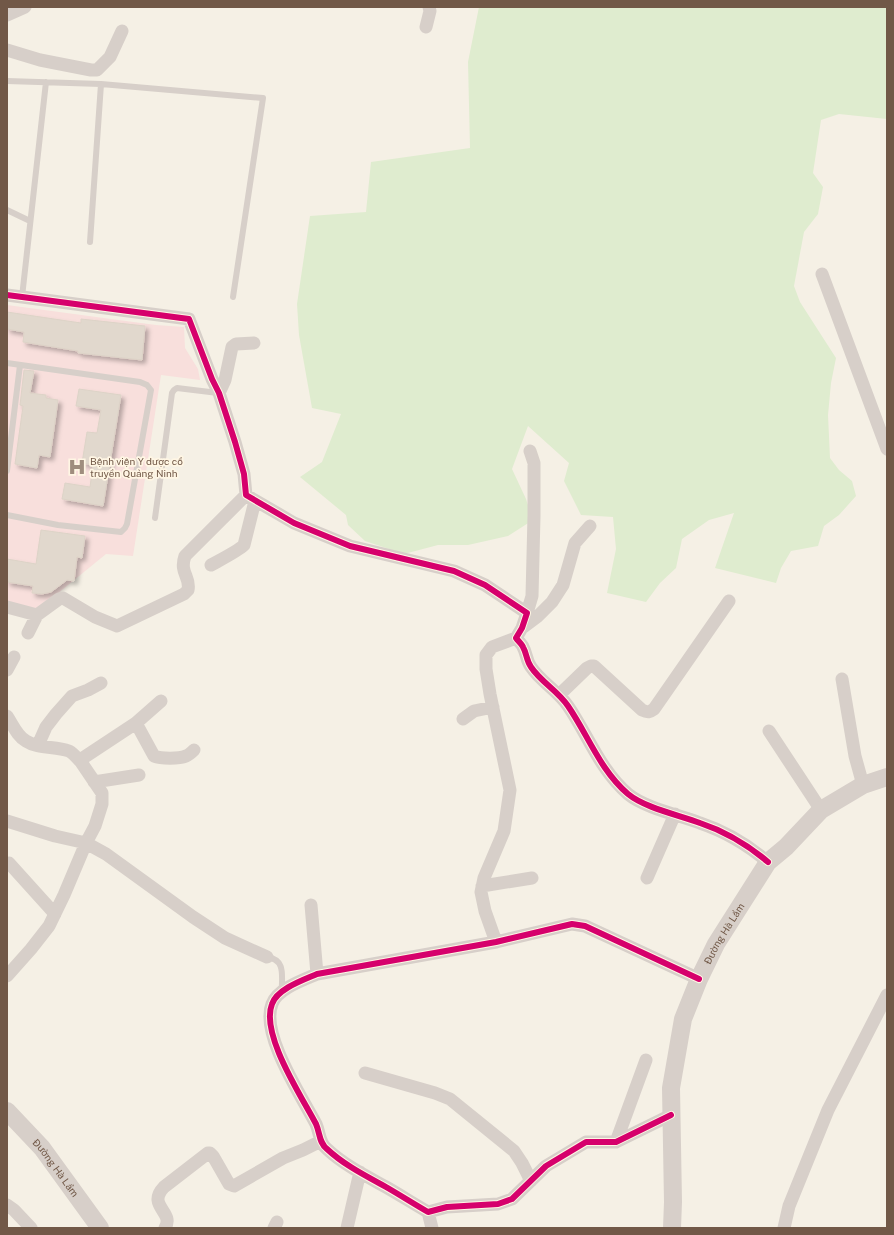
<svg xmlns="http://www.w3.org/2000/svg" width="894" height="1235" viewBox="0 0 894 1235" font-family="'Public Sans',sans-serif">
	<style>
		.medical { fill: #f8dfdc }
		.green { fill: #dfeccf }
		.building { fill: #e1d8cd; stroke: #ddd3c7; filter: url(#shadow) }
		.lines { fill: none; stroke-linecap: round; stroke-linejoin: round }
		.lane { stroke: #d7cfc9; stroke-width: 6 }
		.street { stroke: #d7cfc9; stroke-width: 13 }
		.secondary { stroke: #d7cfc9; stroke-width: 18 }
		.cycleway-casing { stroke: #fff6e4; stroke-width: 8 }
		.cycleway { stroke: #d6006c; stroke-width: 6 }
		.labels { text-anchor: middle; stroke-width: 3.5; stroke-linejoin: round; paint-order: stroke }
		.poi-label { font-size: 10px; fill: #715847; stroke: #fff6e4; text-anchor: start }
		.street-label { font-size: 10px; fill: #715847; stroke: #fff6e4 }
	</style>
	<defs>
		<filter id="shadow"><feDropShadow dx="3.5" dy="3.5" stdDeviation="2" flood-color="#0004"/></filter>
	</defs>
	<rect width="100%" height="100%" fill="#f5f0e5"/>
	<!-- medical -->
	<path class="medical" d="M 7,305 L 156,325 L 184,327 L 185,348 L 198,369 L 200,380 L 161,375 L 133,556 L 106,554 L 35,612 L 7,604 Z"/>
	<!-- green -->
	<path class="green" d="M 479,7 L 887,7 L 887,119 L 839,114 L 821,120 L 813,173 L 823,187 L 818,214 L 804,232 L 794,286 L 800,302 L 836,358 L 831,383 L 828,415 L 830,458 L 839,470 L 852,481 L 856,496 L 839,515 L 824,526 L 818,546 L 791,551 L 781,568 L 776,583 L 715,568 L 734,513 L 709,520 L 682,539 L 676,568 L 660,583 L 646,602 L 607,593 L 616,549 L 613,517 L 581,515 L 564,481 L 569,463 L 528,426 L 512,469 L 526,499 L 533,520 L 508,536 L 468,545 L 438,545 L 404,554 L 365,541 L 348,525 L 346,515 L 300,477 L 322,462 L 341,414 L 312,408 L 299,335 L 297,304 L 310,216 L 366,212 L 371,162 L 470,148 L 468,62 Z"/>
	<!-- building -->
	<path class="building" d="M 7,312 L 81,323 L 81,319 L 145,326 L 142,360 L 78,353 L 78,351 L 23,342 L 24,332 L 7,329 Z
		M 24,370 L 34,371 L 30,393 L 46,395 L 46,398 L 58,400 L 50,457 L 39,455 L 37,468 L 15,464 L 23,406 L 20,405 Z
		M 79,389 L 121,395 L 103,506 L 62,499 L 65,483 L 90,487 L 93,465 L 82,463 L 87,432 L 97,433 L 101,410 L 76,406 Z
		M 41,530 L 85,536 L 82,558 L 77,557 L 74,581 L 67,580 L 51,592 L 42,594 L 32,593 L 33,586 L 7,582 L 7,559 L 36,564 Z"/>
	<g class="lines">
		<!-- lane -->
		<path class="lane" d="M 7,81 L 101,84 L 263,98 L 233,297
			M 7,210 L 30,221
			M 90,242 L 101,84
			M 22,297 L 46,82
			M 7,363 L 140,382 L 147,385 L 151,390 L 127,524 L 125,528 L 121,532 L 58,525 L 7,515
			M 7,471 L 20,365
			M 155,518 L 172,393 L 174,390 L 177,388 L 218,393
			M 267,957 C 287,960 281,977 282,992"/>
		<!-- street -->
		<path class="street" d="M 7,15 L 25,7
			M 426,27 L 430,11 L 429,7
			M 7,50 L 40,60 L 91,70 L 97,70 L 110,57 L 122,31
			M 822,274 L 887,449
			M 7,295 L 189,319 L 212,379 L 219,393 L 235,442 L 244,474 L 246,495 L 294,523 L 350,546 L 454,571 L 485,585 L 527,613 L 522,628 L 516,638 C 518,641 522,644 523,647 C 527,654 526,660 531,667 C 541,682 558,691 568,706 C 588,735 600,770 628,794 C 645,808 679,815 700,823 C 724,831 749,846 768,862
			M 219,393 L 225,380 L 232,347 L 236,344 L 254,343
			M 211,565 C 220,560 238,551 244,545 L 255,501
			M 7,607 L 37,615 L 59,599 L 63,598 L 95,617 L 117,626 L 184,594 L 188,590 C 191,577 179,573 185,556 L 246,495
			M 527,613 L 532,596 L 534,516 L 534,463 L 530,451
			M 522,628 L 538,616 L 552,602 L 563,585 L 575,543 L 590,526
			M 28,633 L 37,615
			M 7,670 L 14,657
			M 842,679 L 855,756 L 863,785
			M 559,695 L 587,668 L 591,666 L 594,666 L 642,710 C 648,713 650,712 654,709 L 729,601
			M 7,716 C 13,725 17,736 26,741 C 38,749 55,746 69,751 C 73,753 77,758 81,762
			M 463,719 L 474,711 L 493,707
			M 136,723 L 154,756 C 161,759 179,759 186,756 C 189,755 192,752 194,750
			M 769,731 L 821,810
			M 38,745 L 46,727 L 56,714 L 72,696 L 88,690 L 101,683
			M 94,782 L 139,775
			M 7,821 L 55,836 L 86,843 L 106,854 L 193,917 L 225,938 L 267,957
			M 9,863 L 55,914
			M 647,878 L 675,814
			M 482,886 L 532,878
			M 311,905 L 317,974
			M 496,942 L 485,911 L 481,892 L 484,878 L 504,831 L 510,790 L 490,694 L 486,669 L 486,655 L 492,647 L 516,638
			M 7,976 L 31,949 L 49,926 L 64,895 L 86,843 L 95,826 L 102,804 L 102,793 L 81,762 L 83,758 L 136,723 L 161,701
			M 365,1073 L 435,1093 L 450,1099 L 514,1151 L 522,1163 L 531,1181
			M 671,1115 L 616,1142 L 586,1142 L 546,1166 L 512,1199 L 498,1204 L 447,1207 L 428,1212 C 414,1204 400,1195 386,1187 C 366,1176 344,1165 327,1149 C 319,1143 320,1133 316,1124 C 302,1097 260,1034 272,1004 C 277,989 303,980 317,974 L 496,942 L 572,924 L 585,926 L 699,979
			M 616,1142 L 646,1060
			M 7,1205 L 14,1210 L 31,1228
			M 428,1212 L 432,1228
			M 165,1228 C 175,1212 146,1206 164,1187 L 208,1153 L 210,1153 L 213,1156 L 229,1184 L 234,1186 L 283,1158 L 303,1150 L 321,1141
			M 274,1228 L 277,1222
			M 347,1228 L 360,1172
			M 784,1228 L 789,1206 L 828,1110 L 887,995"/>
		<!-- secondary -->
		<g class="secondary">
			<path id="s1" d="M 7,1111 L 42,1148 L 100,1228"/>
			<path id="s2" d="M 672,1228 L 673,1202 L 671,1088 L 683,1019 L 699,979 L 716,944 L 768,862 L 786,847 L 821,810 L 863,785 L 887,777"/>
		</g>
		<!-- cycleway casing -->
		<g class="cycleway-casing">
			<path id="cycleway" d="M 7,295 L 189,319 L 212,379 L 219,393 L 235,442 L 244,474 L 246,495 L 294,523 L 350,546 L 454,571 L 485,585 L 527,613 L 522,628 L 516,638 C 518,641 522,644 523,647 C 527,654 526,660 531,667 C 541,682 558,691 568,706 C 588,735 600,770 628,794 C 645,808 679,815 700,823 C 724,831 749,846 768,862
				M 671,1115 L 616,1142 L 586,1142 L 546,1166 L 512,1199 L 498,1204 L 447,1207 L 428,1212 C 414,1204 400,1195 386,1187 C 366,1176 344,1165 327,1149 C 319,1143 320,1133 316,1124 C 302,1097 260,1034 272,1004 C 277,989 303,980 317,974 L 496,942 L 572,924 L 585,926 L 699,979"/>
		</g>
		<!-- cycleway -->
		<use href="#cycleway" class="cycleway"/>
	</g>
	<!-- icons -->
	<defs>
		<g id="hospital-bare" transform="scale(1.38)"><path d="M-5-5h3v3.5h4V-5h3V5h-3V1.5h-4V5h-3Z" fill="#9f8d7e" stroke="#fff6e4" stroke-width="2.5" paint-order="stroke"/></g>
	</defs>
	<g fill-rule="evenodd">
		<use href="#hospital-bare" x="77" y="467"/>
	</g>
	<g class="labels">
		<!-- poi labels -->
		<g class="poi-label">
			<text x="90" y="465">Bệnh viện Y dược cổ<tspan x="90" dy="12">truyền Quảng Ninh</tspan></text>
		</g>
		<!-- street labels -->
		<g class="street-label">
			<text dy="4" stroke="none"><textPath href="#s2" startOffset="305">Đường Hà Lầm</textPath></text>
			<text dy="4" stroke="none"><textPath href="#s1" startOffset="75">Đường Hà Lầm</textPath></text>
		</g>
	</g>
	<!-- border -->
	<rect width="894" height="1235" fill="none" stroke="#715847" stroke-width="16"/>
</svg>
